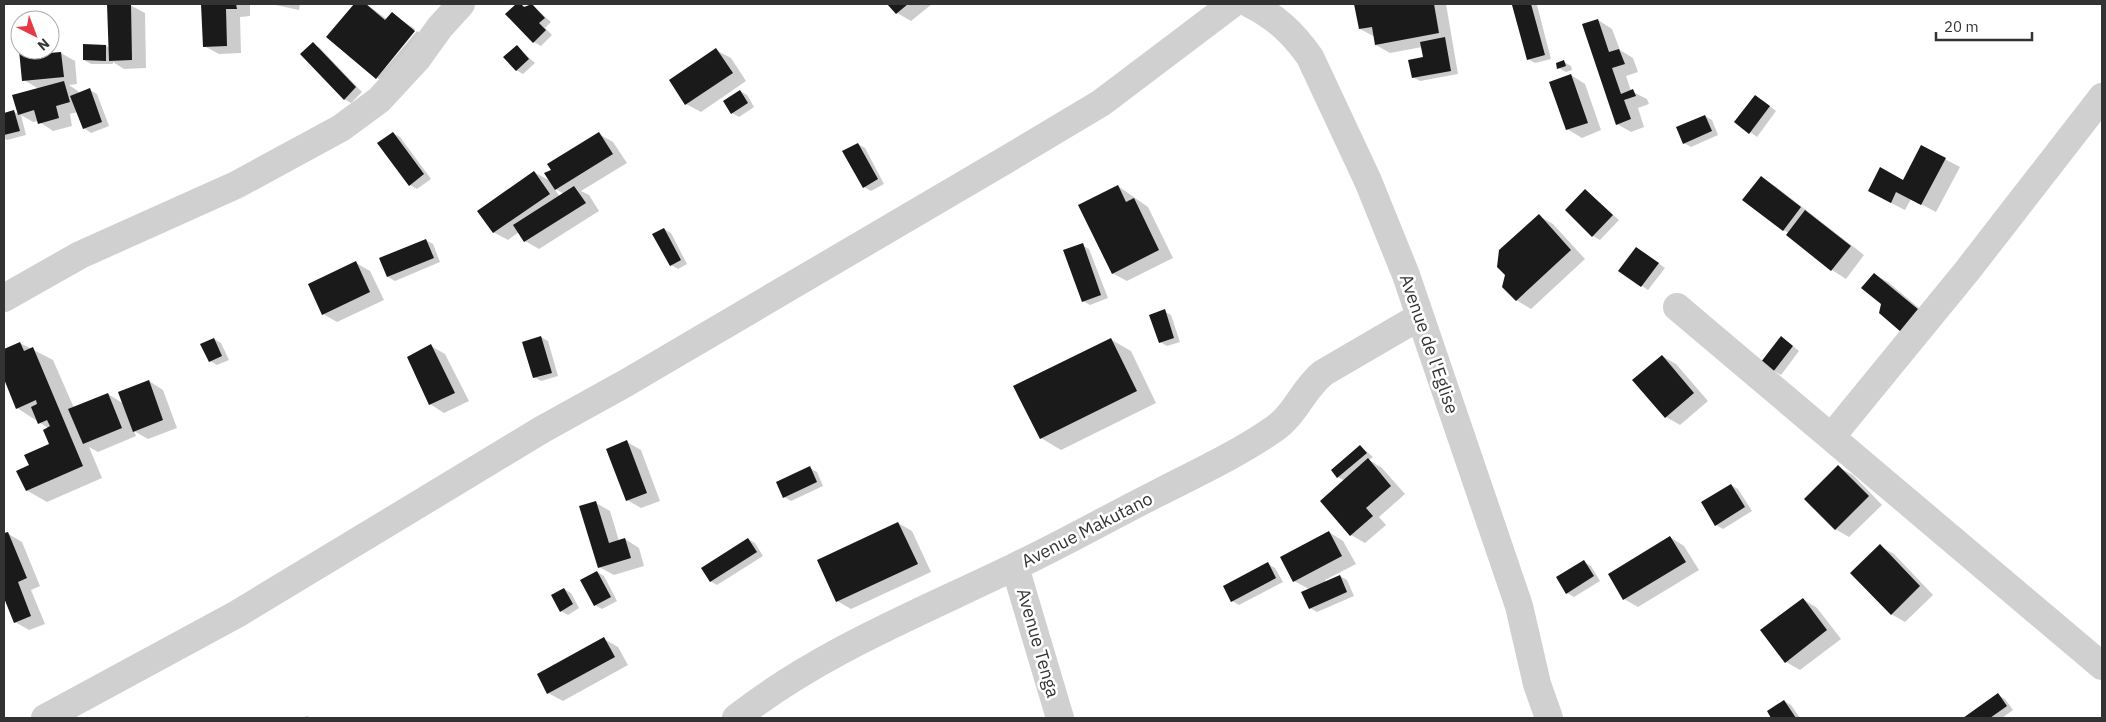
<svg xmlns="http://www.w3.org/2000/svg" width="2106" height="722" viewBox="0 0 2106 722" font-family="'IBM Plex Sans',sans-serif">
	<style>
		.shadow { fill: #0003; fill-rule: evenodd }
		.building { fill: #1a1a1a }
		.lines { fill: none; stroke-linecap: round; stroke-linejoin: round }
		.minor { stroke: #d0d0d0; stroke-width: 28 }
		.labels { text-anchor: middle; stroke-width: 5; stroke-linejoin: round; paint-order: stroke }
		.street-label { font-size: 18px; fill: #333; stroke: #fff }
	</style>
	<rect width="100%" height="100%" fill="#fff"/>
	<!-- shadow -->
	<path class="shadow" d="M 202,4 L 250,4 L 250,16 L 240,17 L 241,53 L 219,54 L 204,46 Z
		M 271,4 L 300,4 L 299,10 Z
		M 356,4 L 366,4 L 388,20 L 392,14 L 415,29 L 376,77 L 328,37 Z
		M 518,4 L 526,7 L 531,4 L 551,22 L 545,28 L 552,35 L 541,46 L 534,42 L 507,14 Z
		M 889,4 L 932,4 L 911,21 L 897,13 Z
		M 1361,4 L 1446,4 L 1458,74 L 1420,81 L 1413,77 L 1424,58 L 1422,47 L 1390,53 L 1376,45 L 1375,37 L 1360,29 L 1356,5 Z
		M 1520,4 L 1537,5 L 1551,59 L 1535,63 L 1528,59 L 1514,5 Z
		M 130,5 L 145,13 L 146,68 L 124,69 L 113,62 L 113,64 L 91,64 L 84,60 L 106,46 L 110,48 Z
		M 1598,20 L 1612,29 L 1620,50 L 1633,58 L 1638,72 L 1626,76 L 1631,91 L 1647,99 L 1649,104 L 1638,108 L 1644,127 L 1631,132 L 1617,124 Z
		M 417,31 L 428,40 L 391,86 L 377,78 Z
		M 313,44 L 320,48 L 362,92 L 351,103 L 344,99 Z
		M 517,47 L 535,63 L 523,74 L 516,70 Z
		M 21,50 L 50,50 L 50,54 L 61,53 L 75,61 L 77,84 L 69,85 L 78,91 L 79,94 L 90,90 L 97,94 L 109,126 L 91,133 L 84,128 L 78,112 L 70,114 L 72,126 L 53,131 L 38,121 L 33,122 L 21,115 L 26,135 L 7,140 L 4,138 L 4,115 L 14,112 L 19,114 L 39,89 L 24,80 Z
		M 716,50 L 731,58 L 746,81 L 701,112 L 686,104 Z
		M 1564,62 L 1571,66 L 1572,70 L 1566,72 L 1559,68 Z
		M 1571,75 L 1585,84 L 1601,130 L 1582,138 L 1567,129 Z
		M 740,91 L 747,95 L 754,107 L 739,117 L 732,113 Z
		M 1762,100 L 1776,111 L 1757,137 L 1736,122 Z
		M 1705,116 L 1712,120 L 1718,135 L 1691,147 L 1684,143 Z
		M 393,133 L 400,137 L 431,179 L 417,189 L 410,185 Z
		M 599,134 L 613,142 L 627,163 L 581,191 L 589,195 L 599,211 L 539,249 L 525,241 L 519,232 L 508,240 L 493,232 L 534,172 L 552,182 ZM 554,188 L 564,194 L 560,197 Z
		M 858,144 L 865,148 L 884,184 L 871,191 L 864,187 Z
		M 1922,147 L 1960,167 L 1936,212 L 1911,199 L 1905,210 L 1883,199 L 1904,182 Z
		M 1761,178 L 1775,186 L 1864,255 L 1846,279 L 1832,270 L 1787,235 L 1789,233 L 1783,230 Z
		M 1118,186 L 1148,207 L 1173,258 L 1127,281 L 1112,273 Z
		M 1586,191 L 1619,220 L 1600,240 L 1593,236 Z
		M 1539,216 L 1553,224 L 1585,259 L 1531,309 L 1516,300 Z
		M 664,229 L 671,233 L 687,264 L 678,269 L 671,265 Z
		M 426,240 L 433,244 L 440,262 L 395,281 L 388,277 L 381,259 Z
		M 1082,245 L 1089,249 L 1108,298 L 1090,305 L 1083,301 Z
		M 1643,252 L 1665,268 L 1648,290 L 1620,271 Z
		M 356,263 L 370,271 L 384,300 L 337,322 L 323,314 Z
		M 1874,274 L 1888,282 L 1932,319 L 1882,304 Z
		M 1164,311 L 1171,315 L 1180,342 L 1167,346 L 1160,342 Z
		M 541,337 L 548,341 L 558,376 L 541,381 L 534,377 Z
		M 214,339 L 221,343 L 229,360 L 217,365 L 210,361 Z
		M 1110,339 L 1131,351 L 1156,403 L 1061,450 L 1041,438 Z
		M 1788,342 L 1799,351 L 1781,375 L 1774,371 Z
		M 20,343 L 53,360 L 74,408 L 108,394 L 124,404 L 149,381 L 163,390 L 177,428 L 148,439 L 134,431 L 136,436 L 98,452 L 89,447 L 102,478 L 47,502 L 26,490 L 31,466 L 50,445 L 48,428 L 17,408 L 4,376 L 4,350 Z
		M 431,346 L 445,354 L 469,401 L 444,413 L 430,404 Z
		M 1662,356 L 1676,364 L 1708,401 L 1680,425 L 1666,417 Z
		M 627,442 L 641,450 L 660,501 L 641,508 L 627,500 Z
		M 1360,446 L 1373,457 L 1369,460 L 1382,468 L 1405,494 L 1379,517 L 1386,525 L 1365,543 L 1351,535 L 1322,501 L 1345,481 L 1338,477 Z
		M 1838,467 L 1853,475 L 1882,505 L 1849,537 L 1835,529 Z
		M 810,468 L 817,472 L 823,486 L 791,501 L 784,497 Z
		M 1731,485 L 1738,489 L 1752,511 L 1723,529 L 1716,525 Z
		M 596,503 L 610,511 L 619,541 L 625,539 L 639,548 L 644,566 L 614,575 L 599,567 Z
		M 898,523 L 912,531 L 931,572 L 851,609 L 837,601 Z
		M 1329,532 L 1343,541 L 1356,564 L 1325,580 L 1326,582 L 1340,576 L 1347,580 L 1354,596 L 1317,612 L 1310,608 L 1309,589 L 1294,581 Z
		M 7,533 L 22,542 L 40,586 L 31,590 L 45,624 L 29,630 L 15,622 L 4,594 L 4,535 Z
		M 1670,537 L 1684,546 L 1699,570 L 1638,607 L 1624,599 Z
		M 748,539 L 755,543 L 763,556 L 717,585 L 710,581 Z
		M 1880,546 L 1894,554 L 1933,595 L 1905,622 L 1891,614 Z
		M 1584,562 L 1591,566 L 1600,581 L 1574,597 L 1567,593 Z
		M 1268,564 L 1275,568 L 1283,582 L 1239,605 L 1232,601 Z
		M 597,572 L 604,576 L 617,601 L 602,609 L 595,605 Z
		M 564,589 L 571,593 L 579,608 L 568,615 L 561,611 Z
		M 1803,599 L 1817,608 L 1841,639 L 1800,670 L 1786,662 Z
		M 604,639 L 618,647 L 628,665 L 563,701 L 548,693 Z
		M 1998,695 L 2005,699 L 2013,710 L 2002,718 L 1967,718 Z
		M 1784,701 L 1791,705 L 1800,718 L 1773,718 L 1769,712 Z
		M 307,716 L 311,718 L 302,718 Z"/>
	<!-- building -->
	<path class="building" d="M 107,4 L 131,4 L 132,60 L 109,61 Z
		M 201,4 L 236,4 L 237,9 L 226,9 L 227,46 L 203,47 Z
		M 354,4 L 366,4 L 385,20 L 392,12 L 415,31 L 376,79 L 326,37 Z
		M 516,4 L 521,4 L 524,7 L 532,4 L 545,18 L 539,23 L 546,30 L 533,43 L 505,14 Z
		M 887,4 L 908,4 L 896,14 Z
		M 1354,4 L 1434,4 L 1439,33 L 1375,45 L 1372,27 L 1359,29 Z
		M 1531,4 L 1545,55 L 1527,60 L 1512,5 Z
		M 1598,19 L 1609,52 L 1619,49 L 1625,64 L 1612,68 L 1621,94 L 1633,89 L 1636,96 L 1624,100 L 1631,119 L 1616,125 L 1582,24 Z
		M 1445,37 L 1451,71 L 1412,78 L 1408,60 L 1423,57 L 1420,42 Z
		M 313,42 L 356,87 L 344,100 L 300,54 Z
		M 83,44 L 106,45 L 106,61 L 83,60 Z
		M 517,45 L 529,59 L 516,71 L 503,57 Z
		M 716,48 L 733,73 L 685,105 L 669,80 Z
		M 19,50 L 37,50 L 37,54 L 61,52 L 64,77 L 22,81 Z
		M 1564,60 L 1566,66 L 1557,69 L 1556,63 Z
		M 1571,74 L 1588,123 L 1566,130 L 1549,82 Z
		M 64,81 L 70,102 L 56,106 L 59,118 L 38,124 L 34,110 L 18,115 L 12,95 Z
		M 90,88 L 102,122 L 83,129 L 70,96 Z
		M 740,90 L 748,103 L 731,114 L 723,101 Z
		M 1755,95 L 1770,106 L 1749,134 L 1734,122 Z
		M 14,110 L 20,131 L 4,135 L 4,113 Z
		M 1705,115 L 1712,131 L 1683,144 L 1676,127 Z
		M 393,132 L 424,174 L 409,186 L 377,143 Z
		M 599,132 L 613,154 L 555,190 L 544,173 L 551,170 L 547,164 Z
		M 858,143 L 878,179 L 863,188 L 842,151 Z
		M 1921,145 L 1946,158 L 1921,205 L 1896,192 L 1891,203 L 1868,191 L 1880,167 L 1903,180 Z
		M 534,171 L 550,194 L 493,233 L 477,211 Z
		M 1761,176 L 1801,207 L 1783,231 L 1742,200 Z
		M 1118,185 L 1126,202 L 1134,198 L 1159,250 L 1112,274 L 1078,205 Z
		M 574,186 L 586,203 L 524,242 L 513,225 Z
		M 1585,189 L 1613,215 L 1592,237 L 1565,210 Z
		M 1805,210 L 1851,246 L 1831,271 L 1786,235 Z
		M 1539,214 L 1571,250 L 1516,301 L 1502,287 L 1505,275 L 1497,267 L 1499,250 Z
		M 664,228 L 681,260 L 670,266 L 652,234 Z
		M 426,239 L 434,258 L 387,277 L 379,258 Z
		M 1083,243 L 1101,295 L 1082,302 L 1063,250 Z
		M 1636,247 L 1659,263 L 1641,287 L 1618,271 Z
		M 356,261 L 370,292 L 322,315 L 308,284 Z
		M 1874,273 L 1919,310 L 1901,332 L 1879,313 L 1881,304 L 1861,288 Z
		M 1165,309 L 1174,338 L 1159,343 L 1149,315 Z
		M 541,336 L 552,373 L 533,378 L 522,342 Z
		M 1781,336 L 1793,346 L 1773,372 L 1761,362 Z
		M 214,338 L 222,356 L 209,362 L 200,344 Z
		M 1111,338 L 1137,391 L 1040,439 L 1013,386 Z
		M 20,342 L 24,351 L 33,347 L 83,466 L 26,491 L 16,471 L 29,465 L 24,455 L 49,444 L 43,430 L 50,426 L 47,420 L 38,424 L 31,407 L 37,404 L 36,400 L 16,409 L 4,379 L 4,349 Z
		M 431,344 L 455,393 L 429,405 L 407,357 Z
		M 1662,355 L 1694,393 L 1665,418 L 1632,380 Z
		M 149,380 L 163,420 L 133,432 L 118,392 Z
		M 108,393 L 122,428 L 83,444 L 68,409 Z
		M 627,440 L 647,493 L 626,501 L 606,449 Z
		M 1360,445 L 1367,453 L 1337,478 L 1331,470 Z
		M 1368,458 L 1391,486 L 1366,508 L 1373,516 L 1350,536 L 1320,501 Z
		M 1838,465 L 1869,496 L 1835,530 L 1804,499 Z
		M 810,466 L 817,482 L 783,498 L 776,482 Z
		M 1731,484 L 1745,507 L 1715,526 L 1701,502 Z
		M 596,501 L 609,543 L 625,538 L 631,558 L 598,568 L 579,506 Z
		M 898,522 L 918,564 L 836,602 L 817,560 Z
		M 1329,531 L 1342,556 L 1293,582 L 1280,557 Z
		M 8,532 L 27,578 L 18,582 L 31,616 L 14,623 L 4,598 L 4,533 Z
		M 1670,536 L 1686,562 L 1623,600 L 1608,574 Z
		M 748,538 L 757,552 L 710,582 L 701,568 Z
		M 1880,544 L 1920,586 L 1891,615 L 1850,573 Z
		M 1584,560 L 1594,576 L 1566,594 L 1556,577 Z
		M 1268,562 L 1276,578 L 1231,602 L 1223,586 Z
		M 597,571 L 611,597 L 594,606 L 580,580 Z
		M 1340,575 L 1347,592 L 1309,609 L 1301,592 Z
		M 564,588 L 573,604 L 560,612 L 551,595 Z
		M 1803,598 L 1827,630 L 1785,663 L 1760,630 Z
		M 604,637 L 615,657 L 547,694 L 537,674 Z
		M 1998,693 L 2007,706 L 1990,718 L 1963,718 Z
		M 1784,700 L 1796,718 L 1771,718 L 1767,711 Z"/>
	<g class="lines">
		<!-- minor -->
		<path class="minor" d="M 1250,4 C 1276,17 1293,33 1310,57 L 1368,181 L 1406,275 L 1519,606 L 1537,684 L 1549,718
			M 4,298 L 80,255 L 236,185 L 341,128 L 379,100 L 417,59 L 440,27 L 461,4
			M 1677,307 L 2102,666
			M 1832,436 L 1967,271 L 2102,97
			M 1015,567 L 1060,718
			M 45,718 L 237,614 L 543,429 L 626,383 L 1014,155 L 1101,103 L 1232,4
			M 736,718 C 820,652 919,613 1014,567 C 1063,544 1110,517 1158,493 C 1197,473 1238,454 1274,429 C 1295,415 1303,389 1323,373 L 1419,317"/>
	</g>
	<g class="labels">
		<!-- street labels -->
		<g class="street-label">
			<text transform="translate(1429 344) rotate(71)" y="6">Avenue de l'Eglise</text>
			<text transform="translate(1087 530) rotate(-27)" y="6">Avenue Makutano</text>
			<text transform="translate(1038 643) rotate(74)" y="6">Avenue Tenga</text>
		</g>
	</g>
	<!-- border -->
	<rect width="2106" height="722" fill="none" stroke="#333333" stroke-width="10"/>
	<!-- north arrow -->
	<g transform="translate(35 35) rotate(138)"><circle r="24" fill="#ffffff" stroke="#adadad"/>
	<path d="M0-4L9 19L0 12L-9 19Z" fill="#e63946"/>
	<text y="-8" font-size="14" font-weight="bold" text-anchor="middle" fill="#333333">N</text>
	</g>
	<!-- scale -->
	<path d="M1936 32v8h96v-8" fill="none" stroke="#333333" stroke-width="2.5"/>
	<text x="1944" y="32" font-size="15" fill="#333333" stroke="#ffffff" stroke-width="4" paint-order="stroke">20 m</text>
</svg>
